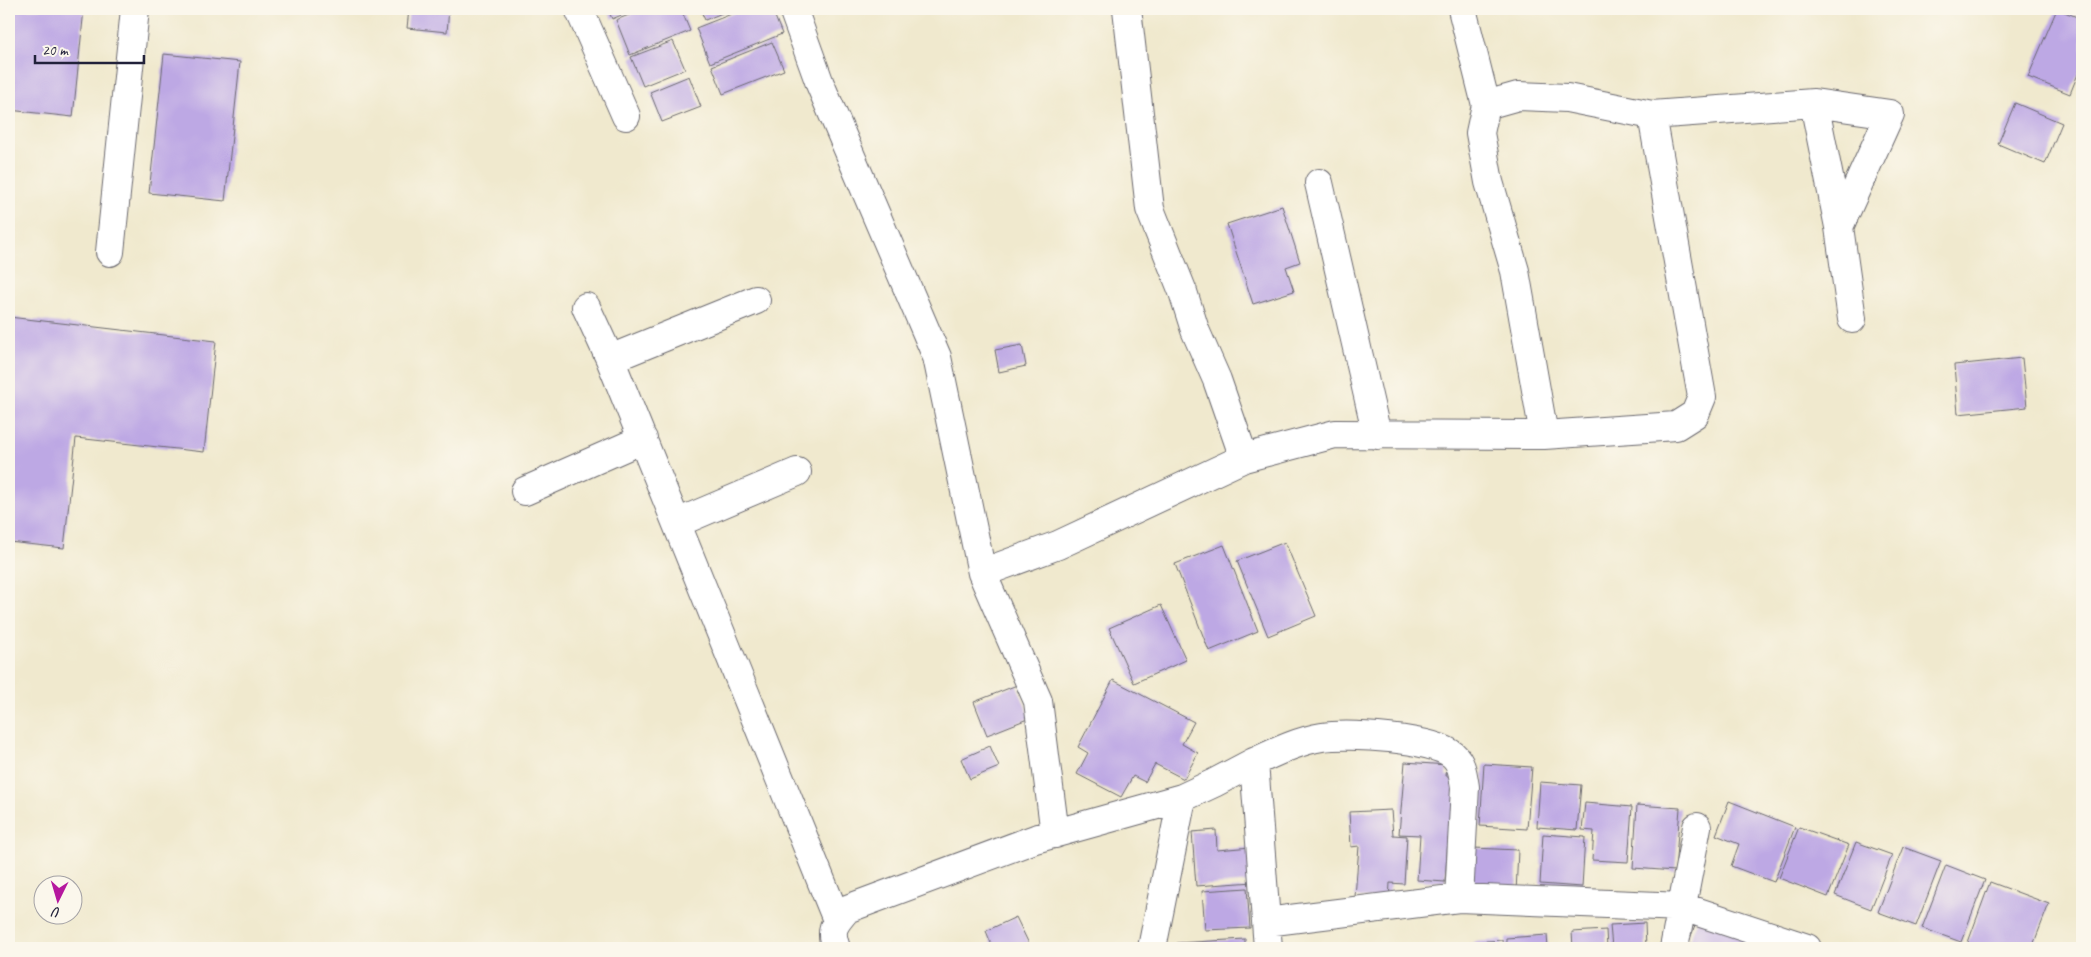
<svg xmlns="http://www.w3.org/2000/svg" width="2091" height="957" viewBox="0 0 2091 957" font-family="Caveat,sans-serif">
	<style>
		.building { fill: #bda8e4 }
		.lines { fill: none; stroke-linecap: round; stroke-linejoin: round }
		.minor-casing { stroke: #6a686e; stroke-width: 30 }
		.minor { stroke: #fff; stroke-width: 28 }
	</style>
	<rect width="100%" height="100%" fill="#fbf7ec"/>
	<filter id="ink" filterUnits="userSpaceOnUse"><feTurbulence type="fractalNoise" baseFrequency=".02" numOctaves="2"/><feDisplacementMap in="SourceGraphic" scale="10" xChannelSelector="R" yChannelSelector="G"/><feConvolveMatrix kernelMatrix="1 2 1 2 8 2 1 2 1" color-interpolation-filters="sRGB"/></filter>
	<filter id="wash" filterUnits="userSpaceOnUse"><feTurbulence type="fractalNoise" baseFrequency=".0096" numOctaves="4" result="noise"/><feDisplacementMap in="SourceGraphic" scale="20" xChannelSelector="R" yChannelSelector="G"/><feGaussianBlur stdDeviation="1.12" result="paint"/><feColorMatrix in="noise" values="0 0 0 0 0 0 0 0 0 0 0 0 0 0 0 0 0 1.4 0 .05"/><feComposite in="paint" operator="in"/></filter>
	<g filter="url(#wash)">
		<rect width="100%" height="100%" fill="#f0e9ce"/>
		<g id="blocks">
			<!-- building -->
			<path class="building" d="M 9,9 L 84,9 L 73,117 L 9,110 Z
				M 409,9 L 449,9 L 447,32 L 407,28 Z
				M 608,9 L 636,9 L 612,19 Z
				M 644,9 L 681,9 L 690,31 L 630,55 L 616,20 Z
				M 700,9 L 732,9 L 705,20 Z
				M 744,9 L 772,9 L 782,34 L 710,63 L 696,28 Z
				M 2057,9 L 2082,19 L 2082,64 L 2070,94 L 2028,77 Z
				M 673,41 L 685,69 L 643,86 L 631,57 Z
				M 772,42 L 784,70 L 723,94 L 712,66 Z
				M 164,54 L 240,62 L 225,201 L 149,193 Z
				M 689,76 L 701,107 L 662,122 L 650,92 Z
				M 2015,103 L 2062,123 L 2045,164 L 1998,144 Z
				M 1282,206 L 1300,262 L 1286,267 L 1294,291 L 1253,304 L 1227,224 Z
				M 9,317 L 216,341 L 204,452 L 76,438 L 64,548 L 9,542 Z
				M 1022,345 L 1026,366 L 999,372 L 995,350 Z
				M 2022,358 L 2027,407 L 1958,414 L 1954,365 Z
				M 1285,542 L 1316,616 L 1268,636 L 1237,561 Z
				M 1224,545 L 1258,631 L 1209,651 L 1175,564 Z
				M 1161,605 L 1186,660 L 1134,683 L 1109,628 Z
				M 1113,680 L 1194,722 L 1182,744 L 1198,753 L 1184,779 L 1155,764 L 1145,782 L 1133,776 L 1121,797 L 1077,774 L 1088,753 L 1078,747 Z
				M 1017,685 L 1030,718 L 987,735 L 974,702 Z
				M 990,746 L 999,767 L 970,779 L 961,759 Z
				M 1405,762 L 1447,765 L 1446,776 L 1458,776 L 1454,838 L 1448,838 L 1445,882 L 1417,880 L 1420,835 L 1399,834 Z
				M 1484,764 L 1532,767 L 1527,829 L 1480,826 Z
				M 1540,782 L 1581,785 L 1577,830 L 1537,827 Z
				M 1729,801 L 1795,827 L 1774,882 L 1731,866 L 1739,844 L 1716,835 Z
				M 1585,803 L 1632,807 L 1628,862 L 1592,860 L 1594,831 L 1582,830 Z
				M 1637,805 L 1680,808 L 1675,871 L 1633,868 Z
				M 1391,810 L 1393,835 L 1407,836 L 1404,884 L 1390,883 L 1389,900 L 1355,897 L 1359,846 L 1351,847 L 1349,812 Z
				M 1799,827 L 1849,845 L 1828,897 L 1779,878 Z
				M 1216,830 L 1217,850 L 1251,847 L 1254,882 L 1196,886 L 1192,832 Z
				M 1543,834 L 1585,837 L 1582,887 L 1540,884 Z
				M 1856,842 L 1892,855 L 1871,909 L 1835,895 Z
				M 1903,847 L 1941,861 L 1916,926 L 1878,912 Z
				M 1474,848 L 1518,850 L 1516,893 L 1471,889 Z
				M 1946,865 L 1985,880 L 1961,942 L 1922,928 Z
				M 1990,882 L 2049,904 L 2032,948 L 1975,948 L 1967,945 Z
				M 1247,888 L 1250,928 L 1205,930 L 1202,891 Z
				M 1016,917 L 1031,948 L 993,948 L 986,931 Z
				M 1698,919 L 1745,937 L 1741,948 L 1686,948 Z
				M 1645,923 L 1646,948 L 1612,948 L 1610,925 Z
				M 1606,930 L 1607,948 L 1573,948 L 1572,932 Z
				M 1547,935 L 1548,948 L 1506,948 L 1506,938 Z
				M 1245,939 L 1245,948 L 1178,948 L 1177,943 Z
				M 1502,940 L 1503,948 L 1474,948 L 1473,942 Z
				M 1465,945 L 1465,948 L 1441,948 L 1441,947 Z"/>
		</g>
	</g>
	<g filter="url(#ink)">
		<use href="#blocks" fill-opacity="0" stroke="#6a686e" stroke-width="1"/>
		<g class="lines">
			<!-- minor casing -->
			<g class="minor-casing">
				<path id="minor" d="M 579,9 L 626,116
					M 793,9 L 820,84 L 937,357 L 982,573 L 1038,701 L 1055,834
					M 1127,9 L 1150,209 L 1183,292 L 1195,330 L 1217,380 L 1244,458
					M 1462,9 L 1486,105
					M 1814,103 L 1890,114 L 1839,227
					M 1652,115 L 1814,103 L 1839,227 L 1852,319
					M 1319,183 L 1377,435
					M 110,252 L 135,9
					M 756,300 L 610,359 L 837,920
					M 586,307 L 610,359
					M 525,491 L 643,439
					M 677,523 L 797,472
					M 982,573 L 1058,545 L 1244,458 L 1335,434 L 1544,435 L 1676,426 L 1695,414 L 1702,397 L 1652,115 L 1567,98 L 1518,96 L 1486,105 L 1480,133 L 1489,182 L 1515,271 L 1544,435
					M 1254,762 C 1276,752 1298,741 1322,737 C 1348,733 1433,738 1453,755 C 1462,763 1463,775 1465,787 L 1459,898
					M 1266,922 L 1459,898 L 1683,907 L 1807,948
					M 836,948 C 829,929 834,924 847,909 L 1035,839 L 1182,798 L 1214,783 L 1254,762 L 1268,948
					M 1152,948 L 1182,798
					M 1674,948 L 1697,827"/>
			</g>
			<!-- minor -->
			<use href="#minor" class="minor"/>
		</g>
	</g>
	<!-- margin -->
	<rect width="2091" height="957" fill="none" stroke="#fbf7ec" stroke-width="30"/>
	<!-- north arrow -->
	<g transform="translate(58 900) rotate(185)"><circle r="24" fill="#fbf7ec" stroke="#a4a2a5"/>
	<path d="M0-4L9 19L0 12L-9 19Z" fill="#b5179e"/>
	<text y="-8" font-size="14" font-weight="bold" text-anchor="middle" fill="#22223b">U</text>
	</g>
	<!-- scale -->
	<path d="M35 55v8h109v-8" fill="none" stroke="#22223b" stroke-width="2.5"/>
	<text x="42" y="55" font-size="15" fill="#22223b" stroke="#fbf7ec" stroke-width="4" paint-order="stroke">20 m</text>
</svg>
